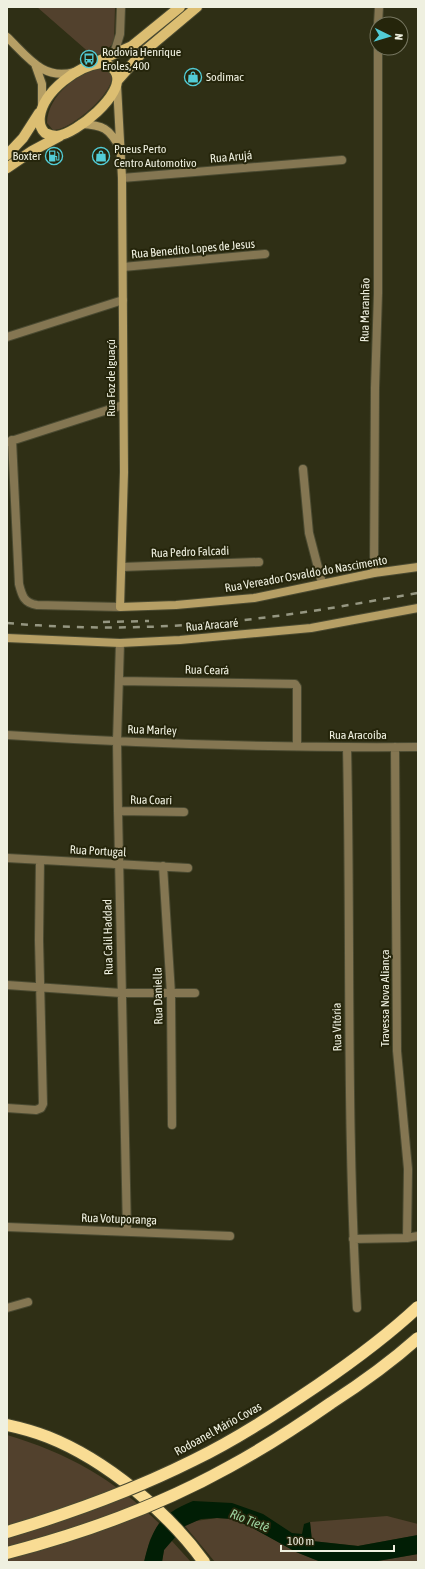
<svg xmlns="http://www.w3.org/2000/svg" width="425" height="1569" viewBox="0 0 425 1569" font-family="'Asap Condensed',sans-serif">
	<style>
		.green { fill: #52412d }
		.water { fill: #011e05 }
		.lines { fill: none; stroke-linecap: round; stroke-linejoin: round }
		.street-casing { stroke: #4a4a31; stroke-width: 10 }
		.secondary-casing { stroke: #4a4a31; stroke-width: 10 }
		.primary-casing { stroke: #4a4a31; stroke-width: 12 }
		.highway-casing { stroke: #4a4a31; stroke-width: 14 }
		.street { stroke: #847652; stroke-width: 8 }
		.secondary { stroke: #b69f65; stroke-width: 8 }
		.primary { stroke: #dcbe72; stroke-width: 10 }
		.highway { stroke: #f9dc94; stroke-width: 12 }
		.rail { stroke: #959681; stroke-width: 2.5; stroke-dasharray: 7 7; stroke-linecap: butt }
		.highway-bridge-casing { stroke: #4a4a31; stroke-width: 14; stroke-linecap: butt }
		.highway-bridge { stroke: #f9dc94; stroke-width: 12 }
		.labels { text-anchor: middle; stroke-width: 4; stroke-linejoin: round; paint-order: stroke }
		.poi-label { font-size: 12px; fill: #eff0e0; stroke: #25250b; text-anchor: start }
		.street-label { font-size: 12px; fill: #eff0e0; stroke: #25250b }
		.water-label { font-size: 13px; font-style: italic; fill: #9cd29f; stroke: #25250b }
	</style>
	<rect width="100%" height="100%" fill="#2f2f15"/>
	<!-- green -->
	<path class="green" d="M 37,7 L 115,7 L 114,43 L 101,54 L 92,55 Z
		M 104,67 C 106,69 110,71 111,73 C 119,90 69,132 53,130 L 47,123 C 48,95 78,72 104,67 Z
		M 7,1435 C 68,1453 113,1479 159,1523 L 150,1540 L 144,1562 L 7,1562 Z
		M 387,1516 L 418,1524 L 418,1535 L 358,1546 L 312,1541 L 310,1522 Z
		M 217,1518 L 233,1519 L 251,1527 L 296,1552 L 321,1562 L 215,1562 L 185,1526 L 196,1521 Z
		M 171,1540 L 191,1562 L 162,1562 L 164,1550 Z
		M 418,1554 L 418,1562 L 372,1562 Z"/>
	<!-- water -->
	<path class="water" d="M 193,1501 L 232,1503 L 263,1514 L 292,1533 L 302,1534 L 304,1524 L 310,1522 L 312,1541 L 358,1546 L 418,1535 L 418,1554 L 372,1562 L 321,1562 L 296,1552 L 251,1527 L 233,1519 L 217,1518 L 201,1519 L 185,1526 L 164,1550 L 162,1562 L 144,1562 C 152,1528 160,1514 193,1501 Z"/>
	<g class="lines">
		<!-- street casing -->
		<g class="street-casing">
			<path id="street" d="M 378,24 L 379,7
				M 114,54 L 120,34 L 121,7
				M 122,178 L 342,160
				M 123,267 L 265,254
				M 7,337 L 123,300
				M 12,440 L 19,584 C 22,596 24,603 37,605 L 120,607
				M 8,442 L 123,405
				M 303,469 L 309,533 L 322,583
				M 122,567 L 259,562
				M 374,573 L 375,388 L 378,293 L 378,48
				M 120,643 L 117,741 L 118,811 L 127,1231
				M 119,681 L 295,684 L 297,687 L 297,746
				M 7,735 C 144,744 281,748 418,747
				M 347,747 C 351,934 346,1121 357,1308
				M 395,747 L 397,1051 L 408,1169 L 407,1238 L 418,1236
				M 118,811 L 184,812
				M 7,858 L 188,868
				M 163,866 L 171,994 L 172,1125
				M 7,985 L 121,993 L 195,993
				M 7,1108 L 36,1110 L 41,1108 L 43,1104 L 39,940 L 40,860
				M 7,1227 L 230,1236
				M 353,1239 L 407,1238
				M 7,1308 L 28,1302"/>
		</g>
		<!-- secondary casing -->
		<g class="secondary-casing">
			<path id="secondary" d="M 7,37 C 27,56 43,81 74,72
				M 35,64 L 42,84 L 42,106
				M 117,85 L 122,178 L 124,472 L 120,607 L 176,605 L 254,598 L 374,573 L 418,567
				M 81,124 C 103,125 109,128 120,148
				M 7,638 L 120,643 L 180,640 L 311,628 L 418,608"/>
		</g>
		<!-- primary casing -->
		<g class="primary-casing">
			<path id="primary" d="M 96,62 L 132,46 L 180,7
				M 101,63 C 108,64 113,67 116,73 C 126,94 76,134 57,136 C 53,136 49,135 45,133 C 40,128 39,123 40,116 C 44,91 77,66 101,63 Z
				M 118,80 L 141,54 L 197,7
				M 7,155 L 23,138 L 39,113
				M 7,168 L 32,151 L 60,136"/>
		</g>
		<!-- highway casing -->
		<g class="highway-casing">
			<path id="highway" d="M 7,1425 C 21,1428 35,1432 48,1437 C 106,1460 168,1512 204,1562"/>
		</g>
		<!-- street -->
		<use href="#street" class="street"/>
		<!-- secondary -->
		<use href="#secondary" class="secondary"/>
		<!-- primary -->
		<use href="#primary" class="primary"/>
		<!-- highway -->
		<use href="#highway" class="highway"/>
		<!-- rail -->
		<path class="rail" d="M 103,622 L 149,621
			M 7,623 C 97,631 188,628 277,616 C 324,610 371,601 418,593"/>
		<!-- highway-bridge casing -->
		<g class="highway-bridge-casing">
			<path id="highway-bridge" d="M 7,1532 C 71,1513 134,1490 194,1460 C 237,1439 278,1412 318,1385 C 353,1361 387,1336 418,1307
				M 7,1553 C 84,1533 159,1506 229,1467 C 264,1448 298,1426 331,1403 C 362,1383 391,1362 418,1338"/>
		</g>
		<!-- highway-bridge -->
		<use href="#highway-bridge" class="highway-bridge"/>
	</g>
	<!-- icons -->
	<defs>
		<g id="bus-ring" transform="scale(0.9)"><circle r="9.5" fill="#25250b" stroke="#52ccd6" stroke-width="1.5"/><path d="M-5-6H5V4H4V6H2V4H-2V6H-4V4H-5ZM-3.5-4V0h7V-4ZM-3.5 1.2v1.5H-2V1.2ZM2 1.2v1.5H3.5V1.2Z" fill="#52ccd6"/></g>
		<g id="shop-ring" transform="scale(0.9)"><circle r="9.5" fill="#25250b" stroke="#52ccd6" stroke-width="1.5"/><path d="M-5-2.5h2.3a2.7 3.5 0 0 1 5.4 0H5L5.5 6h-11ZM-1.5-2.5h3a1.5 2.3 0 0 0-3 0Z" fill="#52ccd6"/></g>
		<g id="fuel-ring" transform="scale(0.9)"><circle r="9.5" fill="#25250b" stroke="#52ccd6" stroke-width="1.5"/><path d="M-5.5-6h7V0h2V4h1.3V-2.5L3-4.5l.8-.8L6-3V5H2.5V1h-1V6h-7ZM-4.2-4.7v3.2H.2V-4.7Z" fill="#52ccd6"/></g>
	</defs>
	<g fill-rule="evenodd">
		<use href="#bus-ring" x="89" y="59"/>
		<use href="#shop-ring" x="193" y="77"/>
		<use href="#fuel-ring" x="54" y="156"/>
		<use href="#shop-ring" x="101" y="156"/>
	</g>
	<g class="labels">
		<!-- poi labels -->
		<g class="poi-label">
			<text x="102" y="56">Rodovia Henrique<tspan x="102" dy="14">Eroles, 400</tspan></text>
			<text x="206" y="81">Sodimac</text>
			<text x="114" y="153">Pneus Perto<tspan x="114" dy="14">Centro Automotivo</tspan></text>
			<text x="41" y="160" text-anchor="end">Boxter</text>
		</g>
		<!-- street labels -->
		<g class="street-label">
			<text transform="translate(231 157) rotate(-5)" y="4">Rua Arujá</text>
			<text transform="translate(193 249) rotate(-5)" y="4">Rua Benedito Lopes de Jesus</text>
			<text transform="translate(365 310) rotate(-89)" y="4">Rua Maranhão</text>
			<text transform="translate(111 378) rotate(-90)" y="4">Rua Foz de Iguaçú</text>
			<text transform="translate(190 552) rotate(-2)" y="4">Rua Pedro Falcadi</text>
			<text transform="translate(306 574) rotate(-10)" y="4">Rua Vereador Osvaldo do Nascimento</text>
			<text transform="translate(212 625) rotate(-5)" y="4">Rua Aracaré</text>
			<text transform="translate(207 670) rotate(1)" y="4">Rua Ceará</text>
			<text transform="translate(152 730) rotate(2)" y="4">Rua Marley</text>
			<text x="358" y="739">Rua Aracoiba</text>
			<text transform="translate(151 800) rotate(1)" y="4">Rua Coari</text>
			<text transform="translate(98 851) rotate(3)" y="4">Rua Portugal</text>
			<text transform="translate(108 937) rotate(-91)" y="4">Rua Calil Haddad</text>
			<text transform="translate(158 996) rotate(-91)" y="4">Rua Daniella</text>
			<text transform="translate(385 998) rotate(-90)" y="4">Travessa Nova Aliança</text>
			<text transform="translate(337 1027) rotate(-91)" y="4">Rua Vitória</text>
			<text transform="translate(119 1219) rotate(2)" y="4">Rua Votuporanga</text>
			<text transform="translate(218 1429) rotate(-29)" y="4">Rodoanel Mário Covas</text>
		</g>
		<!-- water labels -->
		<g class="water-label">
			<text transform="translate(250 1520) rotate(22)" y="5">Rio Tietê</text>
		</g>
	</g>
	<!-- border -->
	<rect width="425" height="1569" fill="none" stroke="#eff0e0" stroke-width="16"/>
	<!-- north arrow -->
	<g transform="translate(389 36) rotate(95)"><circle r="19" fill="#25250b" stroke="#767660"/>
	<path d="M0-3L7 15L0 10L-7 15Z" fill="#52ccd6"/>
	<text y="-6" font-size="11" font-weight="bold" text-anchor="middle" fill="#eff0e0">N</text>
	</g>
	<!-- scale -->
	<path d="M281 1545v6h113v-6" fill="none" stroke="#eff0e0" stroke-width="2"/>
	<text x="287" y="1545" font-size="12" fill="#eff0e0" stroke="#25250b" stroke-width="3" paint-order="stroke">100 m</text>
</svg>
